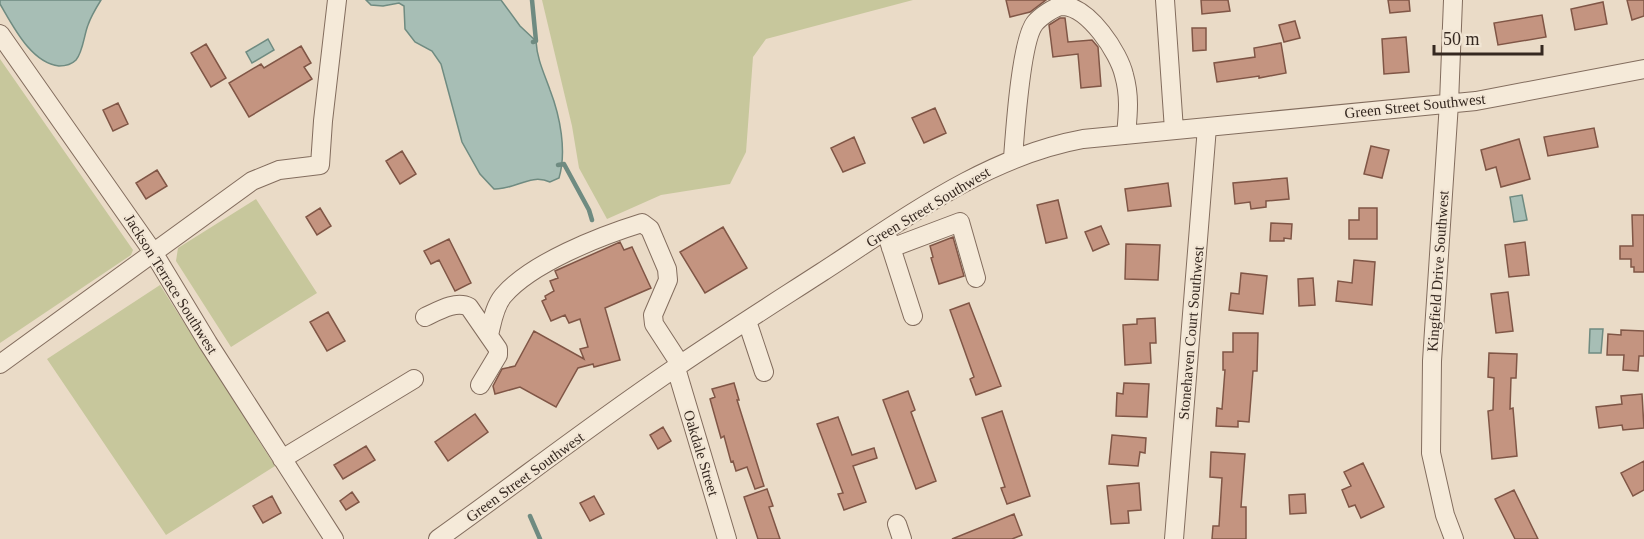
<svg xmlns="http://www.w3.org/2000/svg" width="1644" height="539" viewBox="0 0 1644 539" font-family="Georgia,serif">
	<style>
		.green { fill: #c7c79c }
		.water { fill: #a7beb5; stroke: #6f8b81; stroke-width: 1.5 }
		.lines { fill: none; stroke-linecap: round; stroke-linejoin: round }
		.stream { stroke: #6f8b81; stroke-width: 4.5 }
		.building { fill: #c49480; stroke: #805646; stroke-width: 1.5 }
		.minor-casing { stroke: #836d5e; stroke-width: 20 }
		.minor { stroke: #f5ead9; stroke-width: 18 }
		.labels { text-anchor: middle; stroke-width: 4.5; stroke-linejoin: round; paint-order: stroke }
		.street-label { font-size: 15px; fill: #352820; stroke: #f2e6d5 }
	</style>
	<rect width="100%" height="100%" fill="#eadbc7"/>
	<!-- green -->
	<path class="green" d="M 542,0 L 913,0 L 766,39 L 753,57 L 746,152 L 730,184 L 661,195 L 607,219 L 579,168 L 572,126 Z
		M 0,59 L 133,250 L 131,255 L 0,343 Z
		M 256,199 L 317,293 L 231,347 L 176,261 L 178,248 Z
		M 160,285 L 275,466 L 166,535 L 47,359 Z"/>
	<!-- water -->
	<path class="water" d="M 0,0 L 101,0 C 96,8 91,16 88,25 C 84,35 83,52 76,60 C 71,65 66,66 59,66 C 31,63 13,26 0,4 Z
		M 366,0 L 501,0 L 520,26 L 536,41 C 537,59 544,73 550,90 C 560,116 567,151 559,178 L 550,182 C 530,173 515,190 494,189 L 480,174 L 462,142 L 441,64 L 432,51 L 415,42 L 405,29 L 404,6 L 399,3 L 383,6 L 371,5 Z
		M 268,39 L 274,50 L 252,63 L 246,52 Z
		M 1522,195 L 1527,220 L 1514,222 L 1510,197 Z
		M 1590,329 L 1603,329 L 1601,353 L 1589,353 Z"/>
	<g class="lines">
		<!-- stream -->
		<path class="stream" d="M 532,0 L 536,41 L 533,42
			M 558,165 L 564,164 L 589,210 L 592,220
			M 530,516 L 540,539"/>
	</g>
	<!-- building -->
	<path class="building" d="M 1006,0 L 1046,0 L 1030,12 L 1010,17 Z
		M 1201,0 L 1228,0 L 1230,11 L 1202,14 Z
		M 1388,0 L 1409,0 L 1410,11 L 1390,13 Z
		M 1627,0 L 1644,0 L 1644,16 L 1632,20 Z
		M 1603,2 L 1607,24 L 1575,30 L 1571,9 Z
		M 1542,15 L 1546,37 L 1498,45 L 1494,23 Z
		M 1060,18 L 1065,18 L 1068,42 L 1092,40 L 1098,47 L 1101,86 L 1081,88 L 1078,54 L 1053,57 L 1049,25 Z
		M 1295,21 L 1300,38 L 1284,42 L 1279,25 Z
		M 1192,28 L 1206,28 L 1206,50 L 1193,51 Z
		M 1406,37 L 1409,72 L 1384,74 L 1382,39 Z
		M 1281,43 L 1286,73 L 1259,78 L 1259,76 L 1217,82 L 1214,63 L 1255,57 L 1254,48 Z
		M 206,44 L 226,78 L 211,87 L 191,53 Z
		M 301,46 L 311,63 L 304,67 L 312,79 L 249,117 L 229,83 L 261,64 L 264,68 Z
		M 118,103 L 128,124 L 113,131 L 103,110 Z
		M 935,108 L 946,133 L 924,143 L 912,118 Z
		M 1594,128 L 1598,147 L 1548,156 L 1544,137 Z
		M 854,137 L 865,163 L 843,172 L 831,148 Z
		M 1519,139 L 1530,179 L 1501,187 L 1496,167 L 1486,170 L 1481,150 Z
		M 1371,146 L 1389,150 L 1382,178 L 1364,174 Z
		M 402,151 L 416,174 L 400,184 L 386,161 Z
		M 157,170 L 167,186 L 146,199 L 136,183 Z
		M 1287,178 L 1289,199 L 1266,201 L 1266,207 L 1251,209 L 1250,202 L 1235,204 L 1233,183 Z
		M 1168,183 L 1171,206 L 1128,211 L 1125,189 Z
		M 1058,200 L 1067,238 L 1046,243 L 1037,205 Z
		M 320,208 L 331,226 L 317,235 L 306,217 Z
		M 1359,208 L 1377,208 L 1377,239 L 1349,239 L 1349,220 L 1359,220 Z
		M 1632,215 L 1644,215 L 1644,272 L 1634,272 L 1634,267 L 1631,267 L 1631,259 L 1620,259 L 1620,246 L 1633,246 Z
		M 1271,223 L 1292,224 L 1291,239 L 1284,238 L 1284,241 L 1270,241 Z
		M 1101,226 L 1109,244 L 1093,251 L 1085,232 Z
		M 723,227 L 747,268 L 705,293 L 680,252 Z
		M 953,237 L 964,276 L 939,284 L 931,258 L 933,257 L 930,246 Z
		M 449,239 L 471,283 L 455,291 L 439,260 L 431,264 L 424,251 Z
		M 620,242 L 624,250 L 632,247 L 651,288 L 605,308 L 620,360 L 594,367 L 593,364 L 578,368 L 556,407 L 520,387 L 495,394 L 493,386 L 502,369 L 515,366 L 534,331 L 584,359 L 580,349 L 588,347 L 580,319 L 569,323 L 565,315 L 551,321 L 542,301 L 546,299 L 545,296 L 554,291 L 550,281 L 558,278 L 555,271 Z
		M 1525,242 L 1529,275 L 1509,277 L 1505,245 Z
		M 1126,244 L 1160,245 L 1158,280 L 1125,279 Z
		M 1354,260 L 1375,262 L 1372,305 L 1336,301 L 1338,281 L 1352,283 Z
		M 1241,273 L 1267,276 L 1263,314 L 1229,310 L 1231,293 L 1239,294 Z
		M 1313,278 L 1315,305 L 1299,306 L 1298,279 Z
		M 1508,292 L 1513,331 L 1496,333 L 1491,294 Z
		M 969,303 L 1001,386 L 976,395 L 970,379 L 974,377 L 950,310 Z
		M 328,312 L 345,341 L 327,351 L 310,322 Z
		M 1155,318 L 1156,343 L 1150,343 L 1151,363 L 1125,365 L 1123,325 L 1137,324 L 1137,319 Z
		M 1621,330 L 1644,331 L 1644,356 L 1639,356 L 1638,371 L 1623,370 L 1624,355 L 1607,355 L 1608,334 L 1621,335 Z
		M 1233,333 L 1258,333 L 1257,371 L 1253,371 L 1249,422 L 1238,421 L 1238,427 L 1216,426 L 1217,408 L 1222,409 L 1225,370 L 1223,370 L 1223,352 L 1233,352 Z
		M 1489,353 L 1517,354 L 1516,378 L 1511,378 L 1510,409 L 1513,408 L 1517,456 L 1492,459 L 1488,411 L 1493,410 L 1494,378 L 1488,377 Z
		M 734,383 L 739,400 L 737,400 L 764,486 L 755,489 L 747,467 L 736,471 L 733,461 L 731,462 L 724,436 L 721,438 L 710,399 L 715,397 L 712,389 Z
		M 1124,383 L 1149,384 L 1147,417 L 1116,416 L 1117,393 L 1123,394 Z
		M 908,391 L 915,410 L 911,412 L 936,481 L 916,489 L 883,400 Z
		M 1642,394 L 1644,428 L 1623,430 L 1622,425 L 1599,428 L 1596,407 L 1622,404 L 1621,396 Z
		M 1002,411 L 1030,496 L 1007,504 L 1001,488 L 1005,487 L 982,418 Z
		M 475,414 L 488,432 L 448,461 L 435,442 Z
		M 838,417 L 852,455 L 874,448 L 877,458 L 853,466 L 866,502 L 844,510 L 838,494 L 843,493 L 817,424 Z
		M 663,427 L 671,441 L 658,449 L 650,435 Z
		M 1112,435 L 1146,438 L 1145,453 L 1140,452 L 1138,466 L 1109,464 Z
		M 366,446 L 375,460 L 343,479 L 334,465 Z
		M 1211,452 L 1245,454 L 1241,507 L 1246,507 L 1246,539 L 1212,539 L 1213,526 L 1219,526 L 1222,478 L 1210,477 Z
		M 1644,461 L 1644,490 L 1633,496 L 1621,473 Z
		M 1363,463 L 1384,507 L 1361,518 L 1355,505 L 1349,507 L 1342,490 L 1351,486 L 1344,472 Z
		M 1139,483 L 1141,510 L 1128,511 L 1129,523 L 1111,524 L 1107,486 Z
		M 767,489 L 773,506 L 769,507 L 780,539 L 758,539 L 744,497 Z
		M 1514,490 L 1538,539 L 1515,539 L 1495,499 Z
		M 352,492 L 359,502 L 346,510 L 340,501 Z
		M 1305,494 L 1306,513 L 1290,514 L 1289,495 Z
		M 272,496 L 281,513 L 263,523 L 253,506 Z
		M 594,496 L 604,514 L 590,521 L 580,503 Z
		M 1014,514 L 1022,535 L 1012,539 L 952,539 Z"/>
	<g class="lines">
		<!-- minor casing -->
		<g class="minor-casing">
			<path id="minor" d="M 1165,0 L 1174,130
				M 1453,0 L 1449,103 L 1432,361 L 1431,453 L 1445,515 L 1454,539
				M 0,34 L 153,252 L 208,343 L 334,539
				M 1013,158 C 1015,132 1021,40 1035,23 C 1040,17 1055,6 1063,6 C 1089,7 1119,53 1124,75 C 1130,96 1128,114 1126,135
				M 888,238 L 913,316
				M 891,248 L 960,222 L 976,278
				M 425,317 C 438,311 456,300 469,307 L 498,349 L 498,355 L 480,385
				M 747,321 L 764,372
				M 489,335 C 492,323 494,307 503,296 C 531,263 600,236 642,223 L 650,229 L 667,269 L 668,280 L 653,315 L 654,324 L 680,364
				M 0,364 L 252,181 L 279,170 L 320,165 L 323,121 L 337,0
				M 676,368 L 727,539
				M 282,459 L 414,379
				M 897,524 L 902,539
				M 438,539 C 518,482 596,421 678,366 C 725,334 774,303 822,272 C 904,219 985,157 1083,139 L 1476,101 L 1644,69
				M 1174,539 L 1207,127"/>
		</g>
		<!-- minor -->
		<use href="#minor" class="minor"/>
	</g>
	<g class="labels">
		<!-- street labels -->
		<g class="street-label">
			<text transform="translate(1415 106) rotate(-6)" y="5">Green Street Southwest</text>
			<text transform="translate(928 207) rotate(-31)" y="5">Green Street Southwest</text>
			<text transform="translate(1438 271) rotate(-86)" y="5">Kingfield Drive Southwest</text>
			<text transform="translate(171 284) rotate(58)" y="5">Jackson Terrace Southwest</text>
			<text transform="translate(1191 333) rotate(-85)" y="5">Stonehaven Court Southwest</text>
			<text transform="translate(701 453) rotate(73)" y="5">Oakdale Street</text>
			<text transform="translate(525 477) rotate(-36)" y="5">Green Street Southwest</text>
		</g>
	</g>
	<!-- scale -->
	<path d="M1434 45v9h108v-9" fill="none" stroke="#352820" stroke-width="3"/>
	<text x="1443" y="45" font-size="18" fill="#352820" stroke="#f2e6d5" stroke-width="4.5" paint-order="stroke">50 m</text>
</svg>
